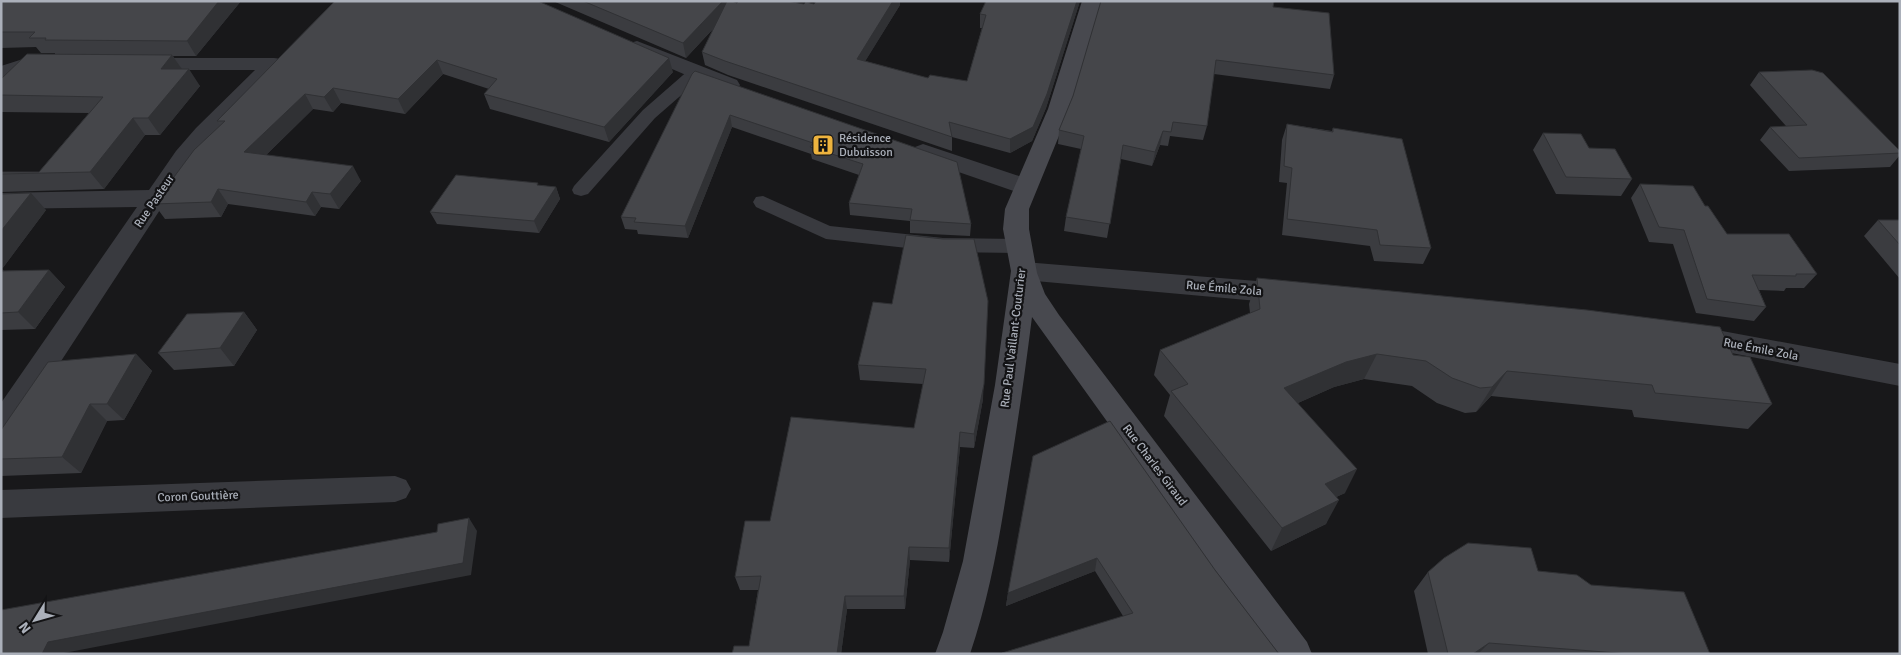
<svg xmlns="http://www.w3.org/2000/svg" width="1901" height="655" viewBox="0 0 1901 655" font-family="Signika,sans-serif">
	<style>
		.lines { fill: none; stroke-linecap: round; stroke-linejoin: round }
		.lane { fill: #393a3f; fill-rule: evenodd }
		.street { fill: #393a3f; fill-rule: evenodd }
		.secondary { fill: #48494f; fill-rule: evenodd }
		.wall { fill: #3b3c40 }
		.shaded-wall { fill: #303134 }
		.building { fill: #45464a; stroke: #303134 }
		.labels { text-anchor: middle; stroke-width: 4.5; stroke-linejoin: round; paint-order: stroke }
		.poi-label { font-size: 12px; fill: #abb0ba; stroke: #131315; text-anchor: start }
		.street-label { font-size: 12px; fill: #abb0ba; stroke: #131315 }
	</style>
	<rect width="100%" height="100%" fill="#18181a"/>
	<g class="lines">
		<!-- lane -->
		<path class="lane" d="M 696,68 L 702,69 L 704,73 L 702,77 L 655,118 L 588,194 L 581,196 L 574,194 L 572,190 L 574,186 L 643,110 L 690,69 Z
			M 763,196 L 830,226 L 943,238 L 1019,239 L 1026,241 L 1029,246 L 1026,251 L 1019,253 L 943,252 L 826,239 L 756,207 L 753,202 L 756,197 Z"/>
		<!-- street -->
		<path class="street" d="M 637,41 L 737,80 L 740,85 L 737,90 L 729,92 L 721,90 L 630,51 L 626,47 L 630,43 Z
			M 50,57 L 58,58 L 61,63 L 58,68 L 26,71 L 1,79 L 1,66 L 23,59 Z
			M 140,58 L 274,58 L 282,59 L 285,64 L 212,138 L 192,161 L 12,436 L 1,439 L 1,403 L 137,207 L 1,209 L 1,193 L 149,190 L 176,151 L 196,128 L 255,70 L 140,70 L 132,69 L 129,64 L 132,59 Z
			M 923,144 L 1034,181 L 1037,187 L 1034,193 L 1025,195 L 915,157 L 911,152 L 915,147 Z
			M 1024,262 L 1292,284 L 1301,287 L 1305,294 L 1301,301 L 1292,304 L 1024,280 L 1015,278 L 1011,271 L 1015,264 Z
			M 1690,325 L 1900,364 L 1900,386 L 1680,343 L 1676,336 L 1680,329 Z
			M 395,476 L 406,480 L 411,489 L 406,498 L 395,502 L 1,518 L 1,490 Z"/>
		<!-- secondary -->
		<path class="secondary" d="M 1082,1 L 1102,1 L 1070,109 L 1029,209 L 1029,229 L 1037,273 L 1045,294 L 1059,315 L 1307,642 L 1312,654 L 1274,654 L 1032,317 C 1025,373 1017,428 1008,483 C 999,541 989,598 970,654 L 935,654 L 943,632 L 963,561 L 995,385 L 1011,271 L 1003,229 L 1005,209 L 1048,109 Z"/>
	</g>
	<!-- wall -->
	<path class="wall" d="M 1,1 L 241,1 L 196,56 L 173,56 L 182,69 L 200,86 L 160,135 L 145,135 L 104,189 L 1,192 L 1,172 L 39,172 L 89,113 L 1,112 L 1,79 L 55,54 L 55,53 L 41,53 L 36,47 L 1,48 Z
		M 335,1 L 673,72 L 609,142 L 490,109 L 484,94 L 489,89 L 443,74 L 405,114 L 341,103 L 333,112 L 313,109 L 266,155 L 361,181 L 339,209 L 321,207 L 315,216 L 228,204 L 221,217 L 165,219 L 154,204 L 220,126 L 217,121 Z
		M 553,1 L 726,1 L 726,2 L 737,3 L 804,4 L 814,4 L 900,5 L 865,61 L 928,78 L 967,81 L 982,28 L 980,28 L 980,14 L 986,1 L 1080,1 L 1046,108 L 1032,141 L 1010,153 L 952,137 L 952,151 L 728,75 L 705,65 L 702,52 L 713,29 L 686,58 Z
		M 1273,7 L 1334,75 L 1330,89 L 1214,74 L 1207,126 L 1203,140 L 1170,136 L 1168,146 L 1160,145 L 1152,166 L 1121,159 L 1107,238 L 1064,231 L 1066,217 L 1081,149 L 1058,144 L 1059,130 L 1073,96 Z
		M 695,71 L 971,224 L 970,236 L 910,233 L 910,221 L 850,215 L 849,203 L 859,175 L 812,159 L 811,154 L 732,127 L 688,238 L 638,234 L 637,230 L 625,229 L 621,217 Z
		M 1759,72 L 1900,151 L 1900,155 L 1890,167 L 1789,171 L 1760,140 L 1770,127 L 1786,126 L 1750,85 Z
		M 1287,124 L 1332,131 L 1333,128 L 1431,248 L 1423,264 L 1374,261 L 1370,246 L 1282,235 L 1287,183 L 1279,182 L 1282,140 Z
		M 1543,133 L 1589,148 L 1632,179 L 1621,196 L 1556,194 L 1533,150 Z
		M 1640,184 L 1705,206 L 1727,234 L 1817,274 L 1804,288 L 1786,288 L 1784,291 L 1759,290 L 1766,307 L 1754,321 L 1696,313 L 1673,244 L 1649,242 L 1631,198 Z
		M 539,185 L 556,187 L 560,199 L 539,233 L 437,224 L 430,212 Z
		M 1,194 L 46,210 L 2,269 L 4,271 L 49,270 L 65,287 L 35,329 L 1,330 Z
		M 1878,220 L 1900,220 L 1900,279 L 1864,236 Z
		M 1257,278 L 1733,355 L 1772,404 L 1748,429 L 1634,417 L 1632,410 L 1491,396 L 1476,412 L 1465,413 L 1437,403 L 1412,386 L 1364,379 L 1334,387 L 1298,403 L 1345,493 L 1336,497 L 1326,524 L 1271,551 L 1164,416 L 1170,395 L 1154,375 L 1160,350 L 1250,313 L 1249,304 Z
		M 892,304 L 983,399 L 974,448 L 960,447 L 949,562 L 910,560 L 905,609 L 847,609 L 841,654 L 732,654 L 749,646 L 758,590 L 740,590 L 735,577 L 770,521 L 914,428 L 923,384 L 860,380 L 858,365 Z
		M 244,312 L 257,330 L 234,366 L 174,370 L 158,353 Z
		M 136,354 L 152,371 L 124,420 L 107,421 L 81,473 L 1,476 L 1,430 Z
		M 1033,456 L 1215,570 L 1279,654 L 1123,616 L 1095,571 L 1006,606 L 1008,593 Z
		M 1538,571 L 1591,585 L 1710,654 L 1428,654 L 1414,591 L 1428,572 Z"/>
	<!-- shaded-wall -->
	<path class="shaded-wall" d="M 219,1 L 241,1 L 196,56 L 187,41 Z
		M 723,1 L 726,1 L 728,12 L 686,58 L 683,43 Z
		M 893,1 L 900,1 L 900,5 L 858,73 L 857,59 Z
		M 1077,1 L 1080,1 L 1046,108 L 1032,141 L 1010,153 L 1010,139 Z
		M 172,55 L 184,72 L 161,69 Z
		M 669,58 L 673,72 L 609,142 L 604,127 Z
		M 437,60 L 443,74 L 405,114 L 398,99 Z
		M 189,69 L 200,86 L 160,135 L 148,118 Z
		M 333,88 L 341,103 L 333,112 L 324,97 Z
		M 305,94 L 313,109 L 254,167 L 244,152 Z
		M 730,115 L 732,127 L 688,238 L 685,226 Z
		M 133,118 L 145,135 L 104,189 L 90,172 Z
		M 1163,131 L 1160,145 L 1152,166 L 1155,152 Z
		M 353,166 L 361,181 L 339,209 L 330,194 Z
		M 556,187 L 560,199 L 539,233 L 534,221 Z
		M 218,189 L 228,204 L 221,217 L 211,202 Z
		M 312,192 L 321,207 L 315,216 L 306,202 Z
		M 31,193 L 46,210 L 2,269 L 9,277 L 1,288 L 1,231 Z
		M 49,270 L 65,287 L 35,329 L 18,312 Z
		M 988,301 L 983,399 L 974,448 L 974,434 Z
		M 244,312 L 257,330 L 234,366 L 220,348 Z
		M 136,354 L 152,371 L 124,420 L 107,404 Z
		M 1377,354 L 1364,379 L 1334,387 L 1275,413 L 1284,388 L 1346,362 Z
		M 1507,371 L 1491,396 L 1476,412 L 1492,387 Z
		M 90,404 L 107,421 L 81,473 L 62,457 Z
		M 960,432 L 960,447 L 949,562 L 949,548 Z
		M 1357,469 L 1345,493 L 1313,508 L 1325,484 Z
		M 1339,500 L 1326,524 L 1271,551 L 1282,528 Z
		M 469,518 L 477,531 L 471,575 L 64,653 L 64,654 L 42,654 L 48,642 L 463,563 Z
		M 909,547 L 910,560 L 905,609 L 904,596 Z
		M 1097,558 L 1095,571 L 1006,606 L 1008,593 Z
		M 845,596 L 847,609 L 841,654 L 837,654 Z
		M 1489,643 L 1478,654 L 1473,654 Z"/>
	<!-- building -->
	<path class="building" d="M 1,1 L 219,1 L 187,41 L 45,40 L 46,38 L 29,38 L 35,32 L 1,32 Z
		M 335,1 L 538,1 L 669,58 L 604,127 L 484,94 L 497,79 L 437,60 L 398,99 L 333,88 L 324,97 L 305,94 L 244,152 L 353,166 L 330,194 L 312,192 L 306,202 L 218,189 L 211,202 L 154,204 L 194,150 L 225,121 L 217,121 Z
		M 583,1 L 723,1 L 683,43 Z
		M 727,1 L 732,1 L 737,3 L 739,1 L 787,1 L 804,4 L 806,2 L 814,4 L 816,1 L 893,1 L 857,59 L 928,78 L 930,75 L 967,81 L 986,15 L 980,14 L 986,1 L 1077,1 L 1047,94 L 1033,127 L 1010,139 L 949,122 L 952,137 L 725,61 L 702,52 Z
		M 1101,1 L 1274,1 L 1273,7 L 1329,13 L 1334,75 L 1216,60 L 1207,126 L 1173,122 L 1171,132 L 1163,131 L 1155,152 L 1123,145 L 1110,224 L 1066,217 L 1084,136 L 1059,130 L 1073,96 Z
		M 27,54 L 172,55 L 161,69 L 189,69 L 148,118 L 133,118 L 90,172 L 1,174 L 1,172 L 39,172 L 103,97 L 1,95 L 1,79 Z
		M 1812,70 L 1823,73 L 1900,151 L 1900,153 L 1799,158 L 1770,127 L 1807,125 L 1759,72 Z
		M 695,71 L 957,162 L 971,224 L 910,220 L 912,209 L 849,203 L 863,164 L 810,147 L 813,143 L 730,115 L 685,226 L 634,222 L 636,218 L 621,217 L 692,74 Z
		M 1287,124 L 1333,132 L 1333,128 L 1402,139 L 1431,248 L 1380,245 L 1377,230 L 1287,219 L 1292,168 L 1284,166 Z
		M 1543,133 L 1581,134 L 1589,148 L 1615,149 L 1632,179 L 1566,177 Z
		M 456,175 L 538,183 L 537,185 L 556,187 L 534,221 L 430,212 Z
		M 1640,184 L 1693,186 L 1705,206 L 1708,206 L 1727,234 L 1789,234 L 1817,274 L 1796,274 L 1796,276 L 1752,275 L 1766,307 L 1707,299 L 1684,230 L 1659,227 Z
		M 31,193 L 1,231 L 1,194 Z
		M 1878,220 L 1900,220 L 1900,245 Z
		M 906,235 L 943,239 L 974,239 L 988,301 L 984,384 L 974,434 L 960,432 L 949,548 L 909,547 L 904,596 L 845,596 L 837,654 L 732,654 L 734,646 L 749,646 L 761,576 L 735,577 L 745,521 L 770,521 L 791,417 L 914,428 L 926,369 L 858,365 L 873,302 L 892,304 Z
		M 49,270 L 18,312 L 1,313 L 1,271 Z
		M 1257,278 L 1587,310 L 1720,327 L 1733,355 L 1750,357 L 1772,404 L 1655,393 L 1652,385 L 1507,371 L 1492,387 L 1480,388 L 1452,378 L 1426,361 L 1377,354 L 1346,362 L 1284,388 L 1357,469 L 1325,484 L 1339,500 L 1282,528 L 1171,391 L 1188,384 L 1160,350 L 1260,309 Z
		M 244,312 L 220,348 L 158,353 L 187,314 Z
		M 136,354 L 107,404 L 90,404 L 62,457 L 1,459 L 1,430 L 48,362 Z
		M 1110,421 L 1215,570 L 1279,654 L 1002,654 L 1002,653 L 1133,613 L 1097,558 L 1008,593 L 1033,456 Z
		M 469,518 L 463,563 L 48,642 L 42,654 L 1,654 L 1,610 L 437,532 L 438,524 Z
		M 1468,543 L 1531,548 L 1538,571 L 1577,575 L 1591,585 L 1684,592 L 1710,654 L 1630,654 L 1489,643 L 1473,654 L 1448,654 L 1428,572 L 1444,558 Z"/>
	<!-- icons -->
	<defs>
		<g id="building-square" transform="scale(1.125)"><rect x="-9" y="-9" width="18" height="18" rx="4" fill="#edb33e" stroke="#131315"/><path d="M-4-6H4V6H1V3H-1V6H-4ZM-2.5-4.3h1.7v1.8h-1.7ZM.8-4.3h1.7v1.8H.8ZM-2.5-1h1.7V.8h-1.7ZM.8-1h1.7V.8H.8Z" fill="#111"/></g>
	</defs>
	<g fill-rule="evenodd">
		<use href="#building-square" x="823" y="145"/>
	</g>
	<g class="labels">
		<!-- poi labels -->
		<g class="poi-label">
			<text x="839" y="142">Résidence<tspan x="839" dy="14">Dubuisson</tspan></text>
		</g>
		<!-- street labels -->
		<g class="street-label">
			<text transform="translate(154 201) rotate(-56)" y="4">Rue Pasteur</text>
			<text transform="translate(1224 288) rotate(5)" y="4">Rue Émile Zola</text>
			<text transform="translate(1013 338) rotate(-83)" y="4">Rue Paul Vaillant-Couturier</text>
			<text transform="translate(1761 349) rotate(11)" y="4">Rue Émile Zola</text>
			<text transform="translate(1155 465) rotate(53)" y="4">Rue Charles Giraud</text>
			<text transform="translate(198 496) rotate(-2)" y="4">Coron Gouttière</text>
		</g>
	</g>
	<!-- border -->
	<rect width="1901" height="655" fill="none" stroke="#abb0ba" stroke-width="5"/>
	<!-- north arrow -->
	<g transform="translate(35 620) rotate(233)" stroke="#131315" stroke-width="4" paint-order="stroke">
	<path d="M0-4L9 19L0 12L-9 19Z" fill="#abb0ba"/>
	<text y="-8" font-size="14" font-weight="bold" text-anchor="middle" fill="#abb0ba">N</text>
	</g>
</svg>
